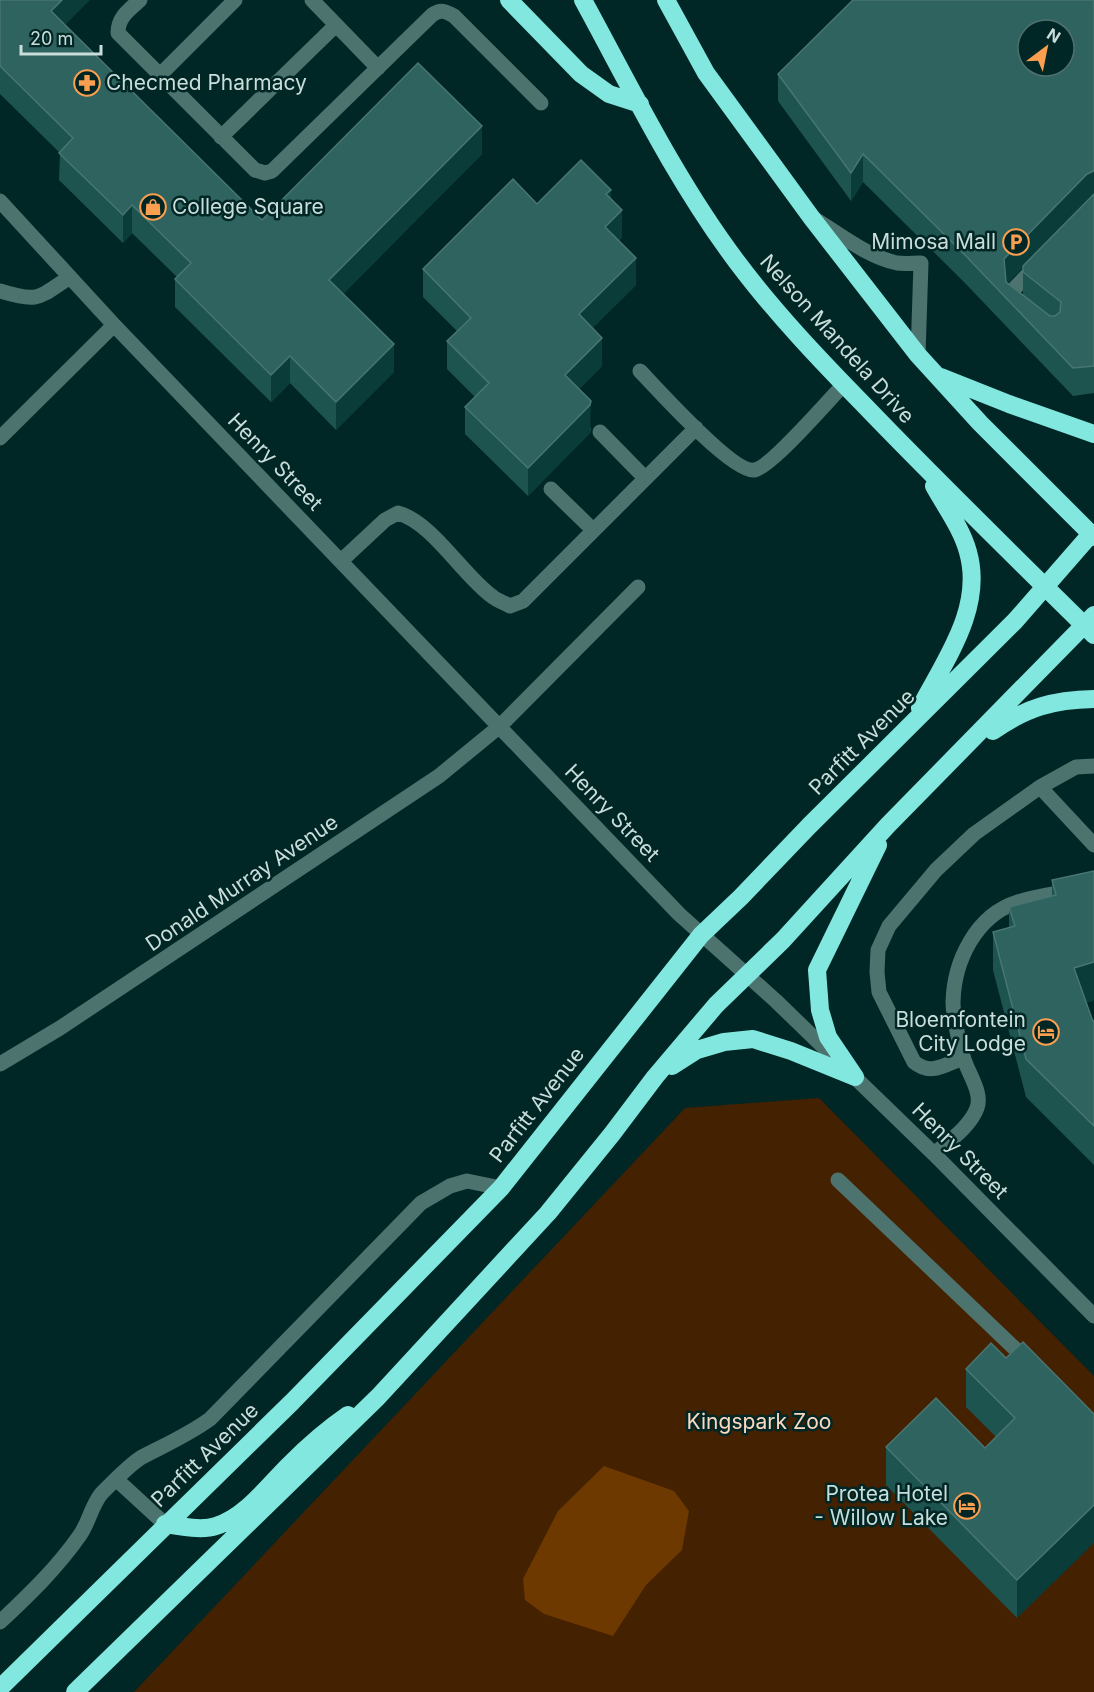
<svg xmlns="http://www.w3.org/2000/svg" width="1094" height="1692" viewBox="0 0 1094 1692" font-family="Inter,sans-serif">
	<style>
		.green { fill: #442100 }
		.water { fill: #6d3900 }
		.lines { fill: none; stroke-linecap: round; stroke-linejoin: round }
		.minor { stroke: #4d736f; stroke-width: 15 }
		.highway { stroke: #82e8df; stroke-width: 18 }
		.wall { fill: #1d5450; fill-rule: evenodd }
		.shaded-wall { fill: #0a3c39 }
		.building { fill: #2f635f; stroke: #487672; stroke-width: 1.5; fill-rule: evenodd }
		.labels { text-anchor: middle; stroke-width: 5; stroke-linejoin: round; paint-order: stroke }
		.poi-label { font-size: 21px; fill: #c9ddda; stroke: #002725; text-anchor: end }
		.street-label { font-size: 21px; fill: #c9ddda; stroke: #002725 }
		.park-label { font-size: 21px; fill: #fbd9c0; stroke: #002725 }
	</style>
	<rect width="100%" height="100%" fill="#002725"/>
	<!-- green -->
	<path class="green" d="M 819,1098 L 1094,1376 L 1094,1692 L 134,1692 L 685,1108 Z"/>
	<!-- water -->
	<path class="water" d="M 604,1466 L 674,1491 L 689,1511 L 682,1550 L 646,1585 L 613,1636 L 544,1614 L 525,1600 L 523,1579 L 558,1511 Z"/>
	<g class="lines">
		<!-- minor -->
		<path class="minor" d="M 140,0 C 129,10 118,17 118,33 L 255,170 L 265,173 L 272,171 L 432,15 C 441,9 445,11 454,16 L 541,103
			M 312,0 L 378,68
			M 159,76 L 235,0
			M 221,137 L 336,25
			M 0,201 L 114,325 L 679,914 L 776,1001 L 934,1154 L 1094,1316
			M 816,220 C 841,235 868,257 897,263 C 905,264 913,263 921,263 L 918,355
			M 0,291 C 39,303 38,298 70,277
			M 1016,307 L 1014,305 L 1013,290 L 1036,266
			M 640,371 C 657,389 733,473 754,470 C 769,469 830,399 844,384
			M 600,432 L 645,478
			M 0,438 L 114,325
			M 551,489 L 593,530
			M 341,561 L 385,520 L 398,513 C 432,522 464,577 493,597 C 498,601 505,603 510,606 L 523,601 L 696,428
			M 1040,787 L 1076,767 L 1094,766
			M 963,1058 C 944,1065 931,1076 914,1062 L 879,992 L 877,972 L 878,950 L 889,926 L 936,870 L 974,834 L 1040,787 L 1094,845
			M 0,1064 L 60,1028 L 439,776 L 500,726 L 638,587
			M 934,1154 C 949,1141 970,1127 977,1108 C 983,1092 967,1072 963,1056 C 959,1041 953,1017 953,1002 C 954,961 976,915 1018,902 C 1042,894 1069,892 1094,887
			M 838,1180 L 1029,1362
			M 117,1480 L 165,1524
			M 0,1622 C 29,1595 57,1568 80,1535 C 89,1522 91,1507 101,1494 C 111,1484 130,1464 142,1457 C 165,1445 188,1435 210,1419 L 421,1203 L 450,1186 L 467,1181 L 501,1188"/>
		<!-- highway -->
		<path class="highway" d="M 509,0 L 581,74 L 609,94 L 640,104
			M 583,0 C 631,88 676,181 737,262 C 776,314 821,361 866,407 C 941,485 1018,560 1094,635
			M 666,0 L 706,73 L 811,217 L 918,355 L 980,423 L 1094,537
			M 941,377 L 1009,404 L 1094,434
			M 920,708 C 945,660 984,608 968,552 C 962,529 945,506 934,486
			M 993,731 C 1027,707 1053,700 1094,699
			M 672,1066 L 697,1050 L 724,1042 L 753,1039 L 791,1051 L 855,1077
			M 855,1077 L 828,1037 L 820,1010 L 817,970 L 878,845
			M 165,1524 C 181,1526 201,1531 216,1526 C 245,1517 267,1487 288,1466 C 307,1447 326,1430 348,1415
			M 0,1688 L 292,1402 L 501,1188 L 701,935 L 741,897 L 809,826 L 1015,621 L 1091,534
			M 75,1692 L 378,1397 L 548,1213 L 612,1134 L 655,1077 L 716,1005 L 783,940 L 888,825 L 1094,615"/>
	</g>
	<!-- wall -->
	<path class="wall" d="M 0,0 L 65,25 L 262,220 L 482,154 L 343,294 L 394,372 L 336,430 L 290,383 L 271,402 L 175,307 L 175,279 L 177,277 L 132,233 L 123,243 L 59,180 L 60,153 L 0,94 Z
		M 1094,0 L 1094,393 L 1073,396 L 963,281 L 863,182 L 851,201 L 778,101 L 778,74 ZM 1023,267 L 1023,296 L 1007,284 Z
		M 611,199 L 622,237 L 619,241 L 636,285 L 592,328 L 602,366 L 579,389 L 591,429 L 590,433 L 528,496 L 465,434 L 465,407 L 475,397 L 447,369 L 447,341 L 458,332 L 423,297 L 423,269 L 537,204 Z
		M 1094,871 L 1094,1000 L 1086,1003 L 1092,1019 L 1094,1022 L 1094,1165 L 1026,1097 L 993,970 L 993,932 L 1009,928 L 1009,907 L 1052,896 L 1052,880 Z
		M 1023,1342 L 1017,1618 L 886,1485 L 886,1447 L 985,1448 L 996,1437 L 966,1407 L 966,1369 L 1006,1358 Z"/>
	<!-- shaded-wall -->
	<path class="shaded-wall" d="M 62,0 L 90,0 L 51,39 L 51,11 Z
		M 482,126 L 482,154 L 329,308 L 329,280 Z
		M 863,154 L 863,182 L 851,201 L 851,173 Z
		M 1094,171 L 1094,199 L 1087,201 L 1004,287 L 1004,259 L 1087,174 Z
		M 611,190 L 611,218 L 606,194 Z
		M 132,205 L 132,233 L 123,243 L 123,215 Z
		M 622,210 L 622,237 L 605,255 L 605,227 Z
		M 636,258 L 636,285 L 579,342 L 579,314 Z
		M 602,338 L 602,366 L 565,403 L 565,375 Z
		M 394,344 L 394,372 L 336,430 L 336,402 Z
		M 290,356 L 290,383 L 271,402 L 271,375 Z
		M 591,401 L 590,433 L 528,496 L 528,468 Z
		M 1094,962 L 1094,1000 L 1074,1007 L 1074,968 Z
		M 1094,1505 L 1094,1543 L 1017,1618 L 1017,1580 Z"/>
	<!-- building -->
	<path class="building" d="M 0,0 L 62,0 L 51,11 L 262,220 L 418,63 L 482,126 L 329,280 L 394,344 L 336,402 L 290,356 L 271,375 L 175,279 L 191,263 L 132,205 L 123,215 L 59,153 L 73,138 L 0,66 Z
		M 853,0 L 1094,0 L 1094,171 L 1087,174 L 1004,259 L 1006,282 L 1050,316 L 1055,316 L 1060,312 L 1061,302 L 1023,272 L 1023,266 L 1094,194 L 1094,366 L 1073,368 L 963,253 L 863,154 L 851,173 L 778,74 ZM 1028,30 L 1064,30 L 1064,66 L 1028,66 Z
		M 581,160 L 611,190 L 606,194 L 622,210 L 605,227 L 636,258 L 579,314 L 602,338 L 565,375 L 591,401 L 590,405 L 528,468 L 465,407 L 489,383 L 447,341 L 471,318 L 423,269 L 513,179 L 537,204 Z
		M 1094,871 L 1094,962 L 1074,968 L 1092,1019 L 1094,1022 L 1094,1126 L 1026,1059 L 993,932 L 1015,926 L 1009,907 L 1056,895 L 1052,880 Z
		M 1023,1342 L 1094,1414 L 1094,1505 L 1017,1580 L 886,1447 L 936,1398 L 985,1448 L 1015,1418 L 966,1369 L 991,1343 L 1006,1358 Z"/>
	<!-- icons -->
	<defs>
		<g id="pharmacy-ring" transform="scale(1.35)"><circle r="9.5" fill="#002725" stroke="#fa9f4f" stroke-width="1.5"/><path d="M-2-6h4v4h4v4h-4v4h-4v-4h-4v-4h4Z" fill="#fa9f4f"/></g>
		<g id="shop-ring" transform="scale(1.35)"><circle r="9.5" fill="#002725" stroke="#fa9f4f" stroke-width="1.5"/><path d="M-5-2.5h2.3a2.7 3.5 0 0 1 5.4 0H5L5.5 6h-11ZM-1.5-2.5h3a1.5 2.3 0 0 0-3 0Z" fill="#fa9f4f"/></g>
		<g id="parking-ring" transform="scale(1.35)"><circle r="9.5" fill="#002725" stroke="#fa9f4f" stroke-width="1.5"/><path d="M-3.5-5.5H1a3.5 3.5 0 0 1 0 7H-1V5.5H-3.5ZM-1-3.4V-.6H.8a1.4 1.4 0 0 0 0-2.8Z" fill="#fa9f4f"/></g>
		<g id="hotel-ring" transform="scale(1.35)"><circle r="9.5" fill="#002725" stroke="#fa9f4f" stroke-width="1.5"/><path d="M-6-4.5h1.5V1H6V5H4.5V3h-9V5H-6ZM-4 0a1.8 1.8 0 1 1 3.6 0ZM.5 0V-2.5h3Q6-2.5 6 0Z" fill="#fa9f4f"/></g>
	</defs>
	<g fill-rule="evenodd">
		<use href="#pharmacy-ring" x="87" y="83"/>
		<use href="#shop-ring" x="153" y="207"/>
		<use href="#parking-ring" x="1016" y="242"/>
		<use href="#hotel-ring" x="1046" y="1032"/>
		<use href="#hotel-ring" x="967" y="1506"/>
	</g>
	<g class="labels">
		<!-- poi labels -->
		<g class="poi-label">
			<text x="106" y="90" text-anchor="start">Checmed Pharmacy</text>
			<text x="172" y="214" text-anchor="start">College Square</text>
			<text x="996" y="249">Mimosa Mall</text>
			<text x="1026" y="1027">Bloemfontein<tspan x="1026" dy="24">City Lodge</tspan></text>
			<text x="948" y="1501">Protea Hotel<tspan x="948" dy="24">- Willow Lake</tspan></text>
		</g>
		<!-- street labels -->
		<g class="street-label">
			<text transform="translate(837 339) rotate(48)" y="7">Nelson Mandela Drive</text>
			<text transform="translate(275 462) rotate(46)" y="7">Henry Street</text>
			<text transform="translate(862 742) rotate(-45)" y="7">Parfitt Avenue</text>
			<text transform="translate(612 813) rotate(46)" y="7">Henry Street</text>
			<text transform="translate(242 883) rotate(-34)" y="7">Donald Murray Avenue</text>
			<text transform="translate(537 1105) rotate(-52)" y="7">Parfitt Avenue</text>
			<text transform="translate(960 1151) rotate(45)" y="7">Henry Street</text>
			<text transform="translate(205 1455) rotate(-44)" y="7">Parfitt Avenue</text>
		</g>
		<!-- park labels -->
		<g class="park-label">
			<text x="759" y="1429">Kingspark Zoo</text>
		</g>
	</g>
	<!-- north arrow -->
	<g transform="translate(1046 48) rotate(32)"><circle r="28" fill="#002725" stroke="#50706d" stroke-width="1.5"/>
	<path d="M0-4.5L10 22L0 15L-10 22Z" fill="#fa9f4f"/>
	<text y="-9" font-size="16" font-weight="bold" text-anchor="middle" fill="#c9ddda">N</text>
	</g>
	<!-- scale -->
	<path d="M21 45v9h80v-9" fill="none" stroke="#c9ddda" stroke-width="3"/>
	<text x="30" y="45" font-size="18" fill="#c9ddda" stroke="#002725" stroke-width="4.5" paint-order="stroke">20 m</text>
</svg>
